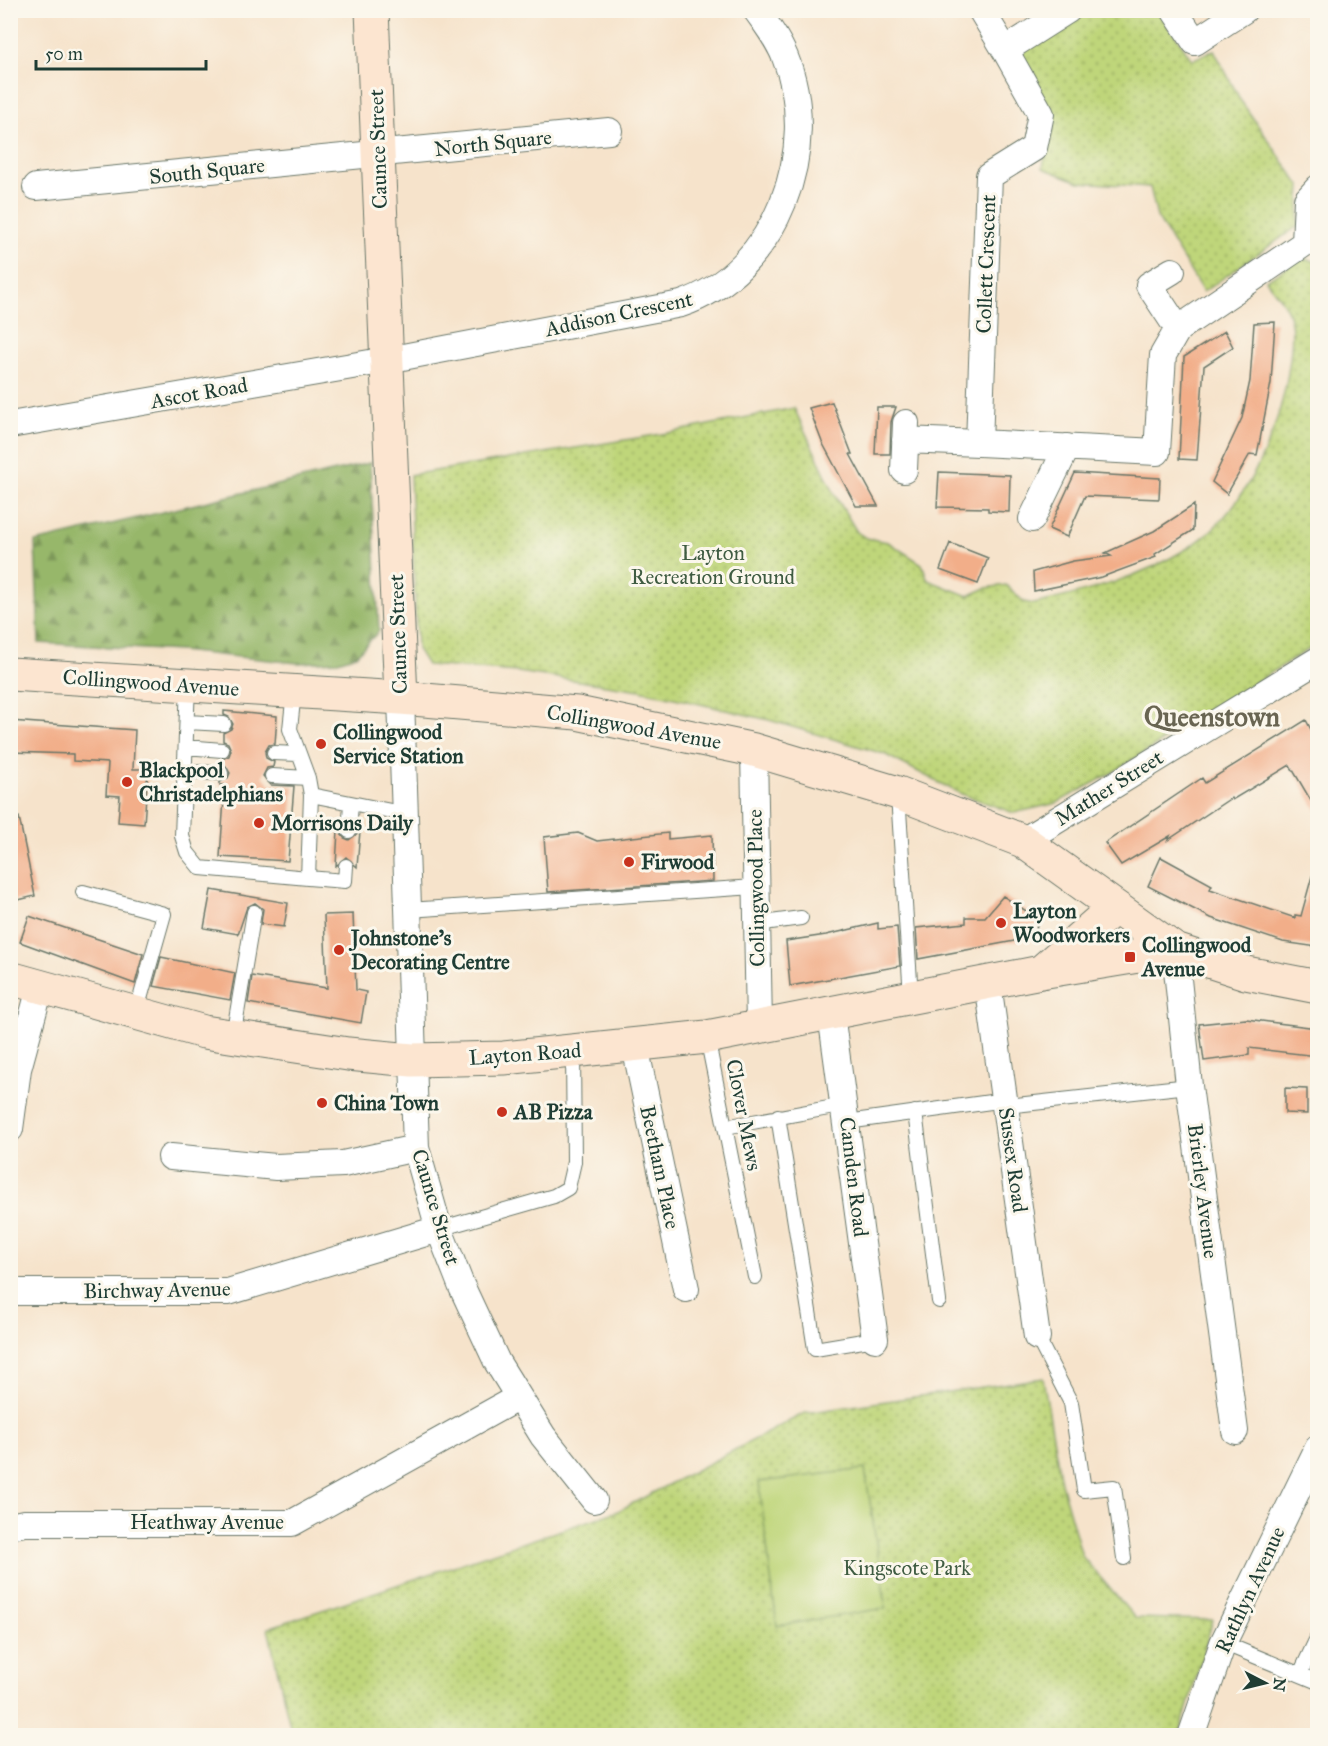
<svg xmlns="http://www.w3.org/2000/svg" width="1328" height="1746" viewBox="0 0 1328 1746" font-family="'IM FELL Great Primer',serif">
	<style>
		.green { fill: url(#green-dots); stroke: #6f8a57; stroke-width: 1.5 }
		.forest { fill: url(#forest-firs); stroke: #5b7a4f; stroke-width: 1.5 }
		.pitch { fill: #bfd67a; stroke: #6f8a57; stroke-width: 1.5 }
		.building { fill: #f2ae89 }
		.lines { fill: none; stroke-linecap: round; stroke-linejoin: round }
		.lane-casing { stroke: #6a7769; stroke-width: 16 }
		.street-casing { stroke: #6a7769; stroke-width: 28 }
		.secondary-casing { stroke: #6a7769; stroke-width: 35 }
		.lane { stroke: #fff; stroke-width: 14 }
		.street { stroke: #fff; stroke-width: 26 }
		.secondary { stroke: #fce5d0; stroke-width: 33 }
		.poi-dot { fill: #c8321e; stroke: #fbf7ec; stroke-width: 2 }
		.labels { text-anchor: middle; stroke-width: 6; stroke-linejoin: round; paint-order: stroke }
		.street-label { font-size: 21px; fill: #1f3d34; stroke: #fbf7ec }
		.park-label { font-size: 21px; fill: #3f5c42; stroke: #fbf7ec }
		.poi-label { font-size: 21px; font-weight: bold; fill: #1f3d34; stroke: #fbf7ec; text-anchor: start }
		.district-label { font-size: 27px; font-weight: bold; fill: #696552; stroke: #fbf7ec }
	</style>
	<defs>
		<pattern id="green-dots" width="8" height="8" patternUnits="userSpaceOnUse" patternTransform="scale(1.5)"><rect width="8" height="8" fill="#bfd67a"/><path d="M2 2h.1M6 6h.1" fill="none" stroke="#9baf65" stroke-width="1.8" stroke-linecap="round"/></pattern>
		<pattern id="forest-firs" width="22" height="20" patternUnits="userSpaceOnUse" patternTransform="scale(1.5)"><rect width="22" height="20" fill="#97b76a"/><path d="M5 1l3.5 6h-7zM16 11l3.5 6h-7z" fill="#7b9658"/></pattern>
	</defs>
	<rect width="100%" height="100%" fill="#fbf7ec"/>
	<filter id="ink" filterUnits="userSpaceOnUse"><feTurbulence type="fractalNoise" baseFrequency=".0167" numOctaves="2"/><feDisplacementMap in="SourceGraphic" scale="12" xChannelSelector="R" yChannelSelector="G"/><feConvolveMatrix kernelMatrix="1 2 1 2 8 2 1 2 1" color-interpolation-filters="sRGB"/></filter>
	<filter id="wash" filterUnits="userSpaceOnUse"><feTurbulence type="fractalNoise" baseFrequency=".008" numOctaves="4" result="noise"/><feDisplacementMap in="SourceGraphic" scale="24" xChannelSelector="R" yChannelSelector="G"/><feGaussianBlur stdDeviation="1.35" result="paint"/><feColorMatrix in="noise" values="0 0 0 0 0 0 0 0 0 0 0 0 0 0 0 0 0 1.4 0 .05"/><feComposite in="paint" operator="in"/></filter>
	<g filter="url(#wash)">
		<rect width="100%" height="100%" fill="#f6e3cb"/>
		<!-- green -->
		<path class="green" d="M 1087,11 L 1159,11 L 1192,60 L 1214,50 L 1241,101 L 1301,187 L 1298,226 L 1203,292 L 1157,217 L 1150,187 L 1079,182 L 1043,168 L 1046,146 L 1053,130 L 1048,108 L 1019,53 Z
			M 1302,258 L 1317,262 L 1317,644 L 1110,774 L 1057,803 L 1014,813 L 959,793 L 884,754 L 769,720 L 640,690 L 518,672 L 427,665 L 417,649 L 410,475 L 668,433 L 794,408 L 836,497 L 857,532 L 866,538 L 888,542 L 922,564 L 928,580 L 968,596 L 986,588 L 1006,585 L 1024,602 L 1034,604 C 1088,592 1141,577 1188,548 C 1248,511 1282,425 1290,359 C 1291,346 1294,331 1290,318 C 1286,303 1275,292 1266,280 Z
			M 1043,1378 L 1061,1483 L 1082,1556 L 1135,1618 L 1213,1620 L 1179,1736 L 292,1735 L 268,1628 L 618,1511 L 805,1413 Z"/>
		<!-- forest -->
		<path class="forest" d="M 370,463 L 379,631 L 356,655 L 338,661 L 298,663 L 180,651 L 39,643 L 35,542 Z"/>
		<!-- pitch -->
		<path class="pitch" d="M 865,1469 L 886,1608 L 777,1626 L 759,1482 Z"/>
		<g id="blocks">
			<!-- building -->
			<path class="building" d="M 1275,322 L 1271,383 L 1257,455 L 1250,454 L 1227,494 L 1212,482 L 1242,418 L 1250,381 L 1254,323 Z
				M 1225,331 L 1233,347 L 1204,366 L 1197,460 L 1179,459 L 1184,357 Z
				M 832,402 L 852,454 L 850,454 L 878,506 L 856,506 L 822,442 L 809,408 Z
				M 877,407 L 896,407 L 891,422 L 890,454 L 875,454 Z
				M 939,472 L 1010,475 L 1009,512 L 988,511 L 988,508 L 937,507 Z
				M 1075,473 L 1160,478 L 1159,499 L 1085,496 L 1067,537 L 1049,529 Z
				M 1194,505 L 1193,530 L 1155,554 L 1156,557 L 1102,577 L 1034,591 L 1033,572 L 1073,561 L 1111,556 L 1105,553 L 1154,531 Z
				M 950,543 L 988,558 L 978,584 L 940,570 Z
				M 224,711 L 277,716 L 275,744 L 269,745 L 265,752 L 266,758 L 274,762 L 273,767 L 267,768 L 263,776 L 271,785 L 294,786 L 288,861 L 220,857 L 225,785 L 220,785 L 220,782 L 228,778 L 230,773 L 226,766 L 221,764 L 222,759 L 229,756 L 231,750 L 228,743 L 223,741 L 223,733 L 231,729 L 233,724 L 229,717 L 224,715 Z
				M 1306,720 L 1317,741 L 1317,811 L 1290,765 L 1232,800 L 1231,798 L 1168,840 L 1170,836 L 1121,865 L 1105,843 L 1202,778 L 1205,783 Z
				M 10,721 L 135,730 L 133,769 L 148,769 L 144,824 L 118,822 L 120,796 L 106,795 L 108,763 L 73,761 L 73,754 L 10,752 Z
				M 19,817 L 35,896 L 10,902 L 10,818 Z
				M 338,830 L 344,838 L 349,840 L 360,831 L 357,867 L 346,857 L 336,866 Z
				M 578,833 L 597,841 L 668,833 L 668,839 L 712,835 L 713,881 L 548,892 L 544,837 Z
				M 1161,857 L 1212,885 L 1210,889 L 1295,918 L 1295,915 L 1301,916 L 1312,876 L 1317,877 L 1317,947 L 1283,942 L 1211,918 L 1148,886 Z
				M 211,890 L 288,903 L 284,927 L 261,924 L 263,909 L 255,903 L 247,907 L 238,934 L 204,928 Z
				M 1003,896 L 1037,918 L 1036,937 L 918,959 L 916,928 L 966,923 L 966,917 L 985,917 Z
				M 353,914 L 356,990 L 366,992 L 361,1023 L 248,1003 L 252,976 L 327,988 L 324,915 Z
				M 29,916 L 143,954 L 135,984 L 20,942 Z
				M 878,923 L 878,929 L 897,927 L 900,966 L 790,986 L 786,941 L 826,935 Z
				M 161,957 L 235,973 L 230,1000 L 153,986 Z
				M 1246,1019 L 1317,1028 L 1317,1056 L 1249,1048 L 1249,1055 L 1204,1061 L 1199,1024 Z
				M 1285,1088 L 1307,1089 L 1307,1114 L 1285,1113 Z"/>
		</g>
	</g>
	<g filter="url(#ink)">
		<use href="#blocks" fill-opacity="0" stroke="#6a7769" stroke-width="1.5"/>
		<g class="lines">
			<!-- lane casing -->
			<g class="lane-casing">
				<path id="lane" d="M 188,685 L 182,836 L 187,852 L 200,868 L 308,878 L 311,795 L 308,778 L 290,729 L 294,692
					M 187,722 L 224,724
					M 186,747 L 222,750
					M 274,753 L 298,754
					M 185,772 L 221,773
					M 272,776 L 308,778
					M 311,795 L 406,814
					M 898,795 L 911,997
					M 349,831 L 351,804
					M 308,878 L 345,881 L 346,866
					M 83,892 L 164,914 L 136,1013
					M 408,910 L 755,887
					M 756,924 L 801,918
					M 233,1037 L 254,912
					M 707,1037 L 755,1277
					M 1007,1106 L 1189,1086
					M 915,1112 L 939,1301
					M 778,1116 L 815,1349 L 875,1339
					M 847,1122 L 1005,1100
					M 725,1127 L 845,1105
					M 439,1229 L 554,1196 L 568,1188 L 574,1162 L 573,1052
					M 1037,1337 L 1071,1403 L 1084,1490 L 1114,1487 L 1124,1558
					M 1223,1643 L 1318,1682
					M 1300,1674 L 1318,1636"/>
			</g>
			<!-- street casing -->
			<g class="street-casing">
				<path id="street" d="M 981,10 L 1005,50
					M 1068,10 L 1005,50 L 1041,114 L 1034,148 L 989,176 L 979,443 L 1157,452 L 1163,355 L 1178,329 L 1305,243
					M 1174,10 L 1195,42 L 1244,10
					M 36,187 L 609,131
					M 1305,243 L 1307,200 L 1318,188
					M 1172,271 L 1149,285 L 1178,329
					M 10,425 L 387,360 L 681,304 C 777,272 822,148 785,57 C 778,40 767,25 756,10
					M 905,440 L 979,443
					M 904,470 L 906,423
					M 1032,519 L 1067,447
					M 401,698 L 416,1148 L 439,1229 L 461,1285 L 497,1362 L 543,1436 L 594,1500
					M 754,750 L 759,1027
					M 1023,841 L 1318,660
					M 1175,950 L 1189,1086 L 1235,1431
					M 988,983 L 1037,1337
					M 831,1014 L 875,1339
					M 635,1046 L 686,1289
					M 10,1129 L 18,1069 L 40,988
					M 171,1157 L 276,1167 L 343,1164 L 416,1148
					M 10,1292 L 228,1292 L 439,1229
					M 10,1526 L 24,1523 L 292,1523 L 517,1398
					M 1191,1736 L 1223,1643 L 1318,1448"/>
			</g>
			<!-- secondary casing -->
			<g class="secondary-casing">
				<path id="secondary" d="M 372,10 L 401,698
					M 10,674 L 401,698 L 577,713 L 754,750 L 898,793 L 1023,841 L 1175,950 L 1246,973 L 1318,987
					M 1041,972 L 1114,908
					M 10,978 L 204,1032 L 348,1054 L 412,1060 L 504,1058 L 707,1037 L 1041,972 L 1175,950"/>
			</g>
			<!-- lane -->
			<use href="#lane" class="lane"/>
			<!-- street -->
			<use href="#street" class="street"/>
			<!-- secondary -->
			<use href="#secondary" class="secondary"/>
		</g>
	</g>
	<!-- markers -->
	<g class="poi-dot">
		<circle cx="321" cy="744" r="6"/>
		<circle cx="127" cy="782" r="6"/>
		<circle cx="259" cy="823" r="6"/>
		<circle cx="629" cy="862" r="6"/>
		<circle cx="1001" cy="923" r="6"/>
		<circle cx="339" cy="950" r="6"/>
		<rect x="1124" y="951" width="12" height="12" rx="3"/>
		<circle cx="322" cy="1103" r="6"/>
		<circle cx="502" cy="1112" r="6"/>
	</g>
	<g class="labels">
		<!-- street labels -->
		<g class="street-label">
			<text transform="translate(493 143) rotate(-6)" y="7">North Square</text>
			<text transform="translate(378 149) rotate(-92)" y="7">Caunce Street</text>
			<text transform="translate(207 171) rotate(-6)" y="7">South Square</text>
			<text transform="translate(986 264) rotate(-88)" y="7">Collett Crescent</text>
			<text transform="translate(619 314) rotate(-12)" y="7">Addison Crescent</text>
			<text transform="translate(199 393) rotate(-10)" y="7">Ascot Road</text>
			<text transform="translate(398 634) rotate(-92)" y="7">Caunce Street</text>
			<text transform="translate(151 683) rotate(4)" y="7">Collingwood Avenue</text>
			<text transform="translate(634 727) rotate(10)" y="7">Collingwood Avenue</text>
			<text transform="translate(1109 788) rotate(-32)" y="7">Mather Street</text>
			<text transform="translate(756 888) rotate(-91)" y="7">Collingwood Place</text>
			<text transform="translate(525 1054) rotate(-4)" y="7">Layton Road</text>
			<text transform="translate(744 1115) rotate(79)" y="7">Clover Mews</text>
			<text transform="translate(1013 1160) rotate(82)" y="7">Sussex Road</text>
			<text transform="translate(660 1167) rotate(78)" y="7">Beetham Place</text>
			<text transform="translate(854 1177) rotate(83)" y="7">Camden Road</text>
			<text transform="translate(1203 1191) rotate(83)" y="7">Brierley Avenue</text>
			<text transform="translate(436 1207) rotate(73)" y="7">Caunce Street</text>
			<text transform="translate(157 1290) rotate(-1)" y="7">Birchway Avenue</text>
			<text x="207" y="1529">Heathway Avenue</text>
			<text transform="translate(1250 1590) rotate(-65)" y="7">Rathlyn Avenue</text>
		</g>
		<!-- park labels -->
		<g class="park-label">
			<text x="713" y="560">Layton<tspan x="713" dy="24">Recreation Ground</tspan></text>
			<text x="907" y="1575">Kingscote Park</text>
		</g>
		<!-- poi labels -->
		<g class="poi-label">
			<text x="333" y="739">Collingwood<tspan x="333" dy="24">Service Station</tspan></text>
			<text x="139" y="777">Blackpool<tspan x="139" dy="24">Christadelphians</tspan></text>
			<text x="271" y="830">Morrisons Daily</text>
			<text x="641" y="869">Firwood</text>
			<text x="1013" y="918">Layton<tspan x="1013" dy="24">Woodworkers</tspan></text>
			<text x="351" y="945">Johnstone's<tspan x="351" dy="24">Decorating Centre</tspan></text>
			<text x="1142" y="952">Collingwood<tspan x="1142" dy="24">Avenue</tspan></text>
			<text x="334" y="1110">China Town</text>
			<text x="514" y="1119">AB Pizza</text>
		</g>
		<!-- district labels -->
		<g class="district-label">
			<text x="1212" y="726">Queenstown</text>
		</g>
	</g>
	<!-- margin -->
	<rect width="1328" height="1746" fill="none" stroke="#fbf7ec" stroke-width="36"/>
	<!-- north arrow -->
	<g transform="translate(1265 1683) rotate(97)" stroke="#fbf7ec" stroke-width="4.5" paint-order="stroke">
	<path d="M0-4.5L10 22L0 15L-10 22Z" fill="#1f3d34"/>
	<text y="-9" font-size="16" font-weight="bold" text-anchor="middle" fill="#1f3d34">N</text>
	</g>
	<!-- scale -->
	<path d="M36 60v9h170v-9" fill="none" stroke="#1f3d34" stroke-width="3"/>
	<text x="45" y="60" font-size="18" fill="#1f3d34" stroke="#fbf7ec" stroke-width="4.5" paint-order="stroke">50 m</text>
</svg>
